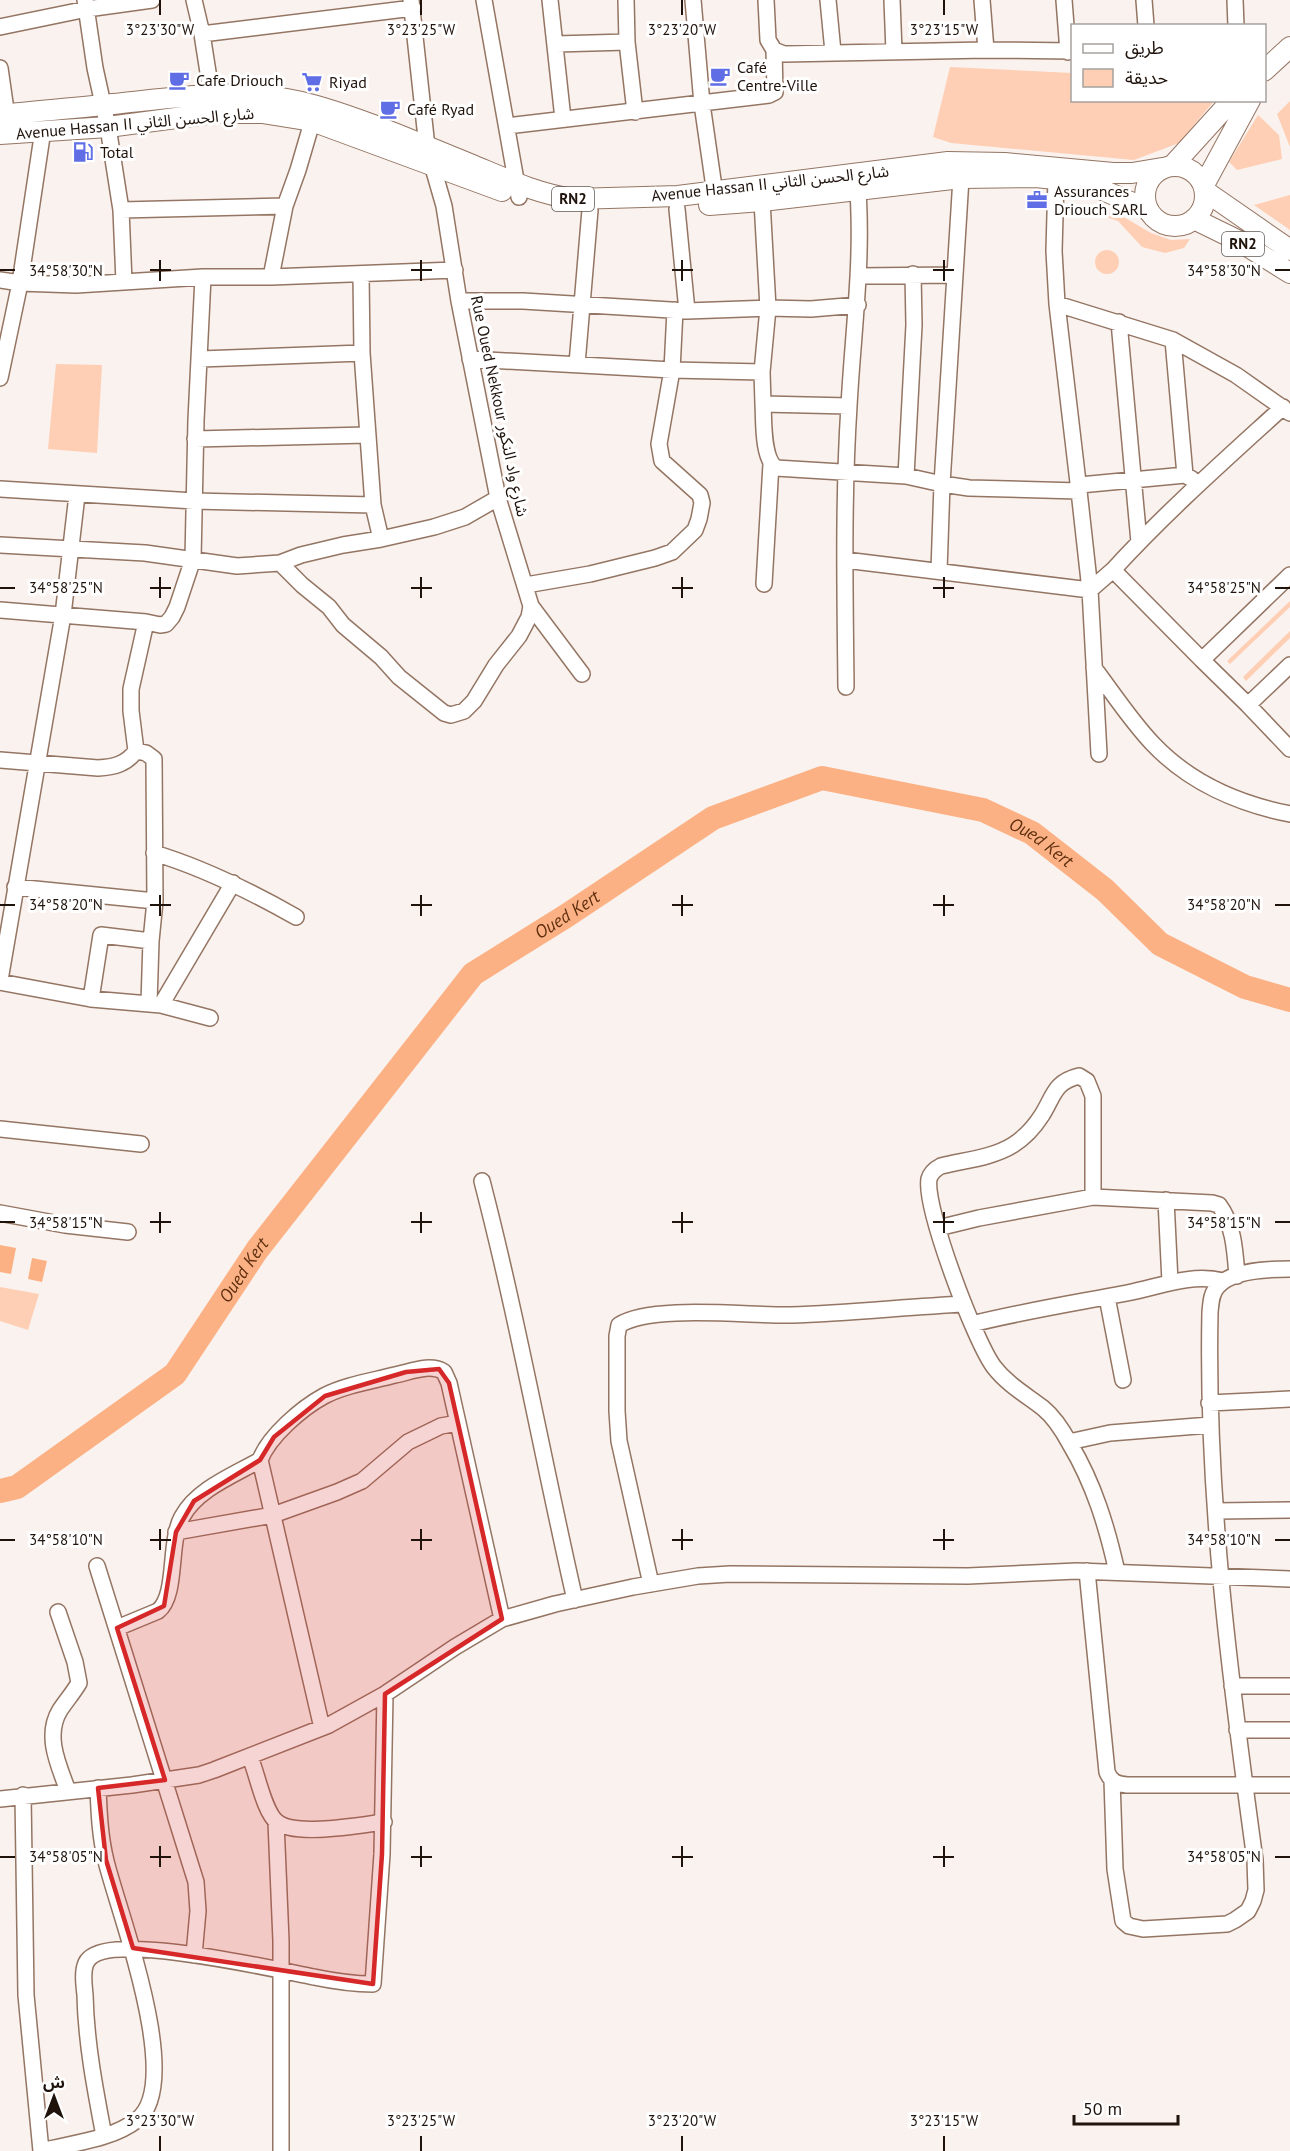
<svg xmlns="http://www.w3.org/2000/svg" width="1290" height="2151" viewBox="0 0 1290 2151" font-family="'PT Sans','Noto Sans Arabic',sans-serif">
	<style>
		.green { fill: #fecfb5 }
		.water { fill: #fcb185 }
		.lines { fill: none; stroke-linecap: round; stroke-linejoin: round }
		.river { stroke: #fcb185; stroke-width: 24 }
		.minor-casing { stroke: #947563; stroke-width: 18 }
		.major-casing { stroke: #947563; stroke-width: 22 }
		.minor { stroke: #fff; stroke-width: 15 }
		.major { stroke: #fff; stroke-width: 20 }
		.marked { fill: #d62828; fill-opacity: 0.2; stroke: #d62828; stroke-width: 4.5; stroke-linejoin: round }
		.ticks { fill: none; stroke: #1f130c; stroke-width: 2 }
		.labels { text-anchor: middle; stroke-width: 6; stroke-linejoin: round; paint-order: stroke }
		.shield { fill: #fff; stroke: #625a55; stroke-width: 1.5 }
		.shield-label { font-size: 15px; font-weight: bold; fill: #1f130c }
		.poi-label { font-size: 16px; fill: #1f130c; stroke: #fff; text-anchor: start }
		.street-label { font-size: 16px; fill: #1f130c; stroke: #fff }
		.water-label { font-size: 18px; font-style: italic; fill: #5f2f0f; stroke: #fff }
		.ticks-label { font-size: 15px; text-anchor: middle; fill: #1f130c; stroke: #fff; stroke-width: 6; stroke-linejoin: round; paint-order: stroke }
	</style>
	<rect width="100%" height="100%" fill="#faf2ee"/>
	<!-- green -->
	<path class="green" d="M 950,67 L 1072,73 L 1072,100 L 1214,101 L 1179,143 L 1134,160 L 951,143 L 933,137 Z
		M 1290,101 L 1290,147 L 1277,114 Z
		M 1258,115 L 1279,135 L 1282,159 L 1237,170 L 1229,162 Z
		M 1290,195 L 1290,230 L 1254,205 Z
		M 1079,204 L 1122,216 L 1151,233 L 1171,240 L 1190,239 L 1184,248 L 1165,253 L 1142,247 L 1118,221 L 1082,209 Z
		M1095 262a12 12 0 1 1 24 0a12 12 0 1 1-24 0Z
		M 56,364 L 102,365 L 97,453 L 48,449 Z
		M 1290,601 L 1290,607 L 1230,664 L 1227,661 Z
		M 1290,631 L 1290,638 L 1246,681 L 1243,677 Z
		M 0,1287 L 39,1294 L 28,1330 L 0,1321 Z"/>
	<!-- water -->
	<path class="water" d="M 0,1245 L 16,1248 L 11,1274 L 0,1272 Z
		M 32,1258 L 47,1261 L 42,1282 L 28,1279 Z"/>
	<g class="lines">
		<!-- river -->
		<path class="river" id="s1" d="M 0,1491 L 17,1487 L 175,1374 L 257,1250 L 473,974 L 566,916 L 713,818 L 822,778 L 983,810 L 1032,833 L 1105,890 L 1160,944 L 1245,987 L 1290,1000"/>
		<!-- minor casing -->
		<g class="minor-casing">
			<path id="minor" d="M 85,0 L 95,68 L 108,127 L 121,210 L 124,282
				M 194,0 L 202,34 L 213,104
				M 484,0 L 519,197
				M 550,0 L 563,119
				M 693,0 L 702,104 L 716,201
				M 766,0 L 768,40 L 774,50 L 784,54 L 986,50 L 1072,51
				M 828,0 L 833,52
				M 892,0 L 894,52
				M 982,0 L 986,50
				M 1064,0 L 1068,52
				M 1144,0 L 1146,26
				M 1235,0 L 1236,26
				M 0,27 L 87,9 L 152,0
				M 202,34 L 413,8
				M 627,42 L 635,112
				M 556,44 L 627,42 L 626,0
				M 0,68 L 8,124
				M 507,126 L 769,95 L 775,92 L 774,50
				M 1056,179 L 1054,251 L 1057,304 L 1079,491
				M 762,201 L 768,308 L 762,372 L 763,404 L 849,406
				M 677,209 L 687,311
				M 121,210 L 285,206
				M 361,274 L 362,353 L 373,505
				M 858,276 L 955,275
				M 271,277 L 285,206 L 298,170 L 315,112
				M 0,280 L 20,283 L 76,285 L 203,277 L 271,277 L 455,270
				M 459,301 L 523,301 L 687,311 L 768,308 L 811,309 L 858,305
				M 1057,304 L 1173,340 L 1236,375 L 1290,413
				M 1119,322 L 1139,542
				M 1173,340 L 1185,475
				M 200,359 L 362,353
				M 470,359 L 672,370 L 762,372
				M 577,364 L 590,210
				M 0,378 L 20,283 L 43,130
				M 763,404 C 764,420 762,458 776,468 L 906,476 L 942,484 L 969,488 L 1079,491 L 1090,590 L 1099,754
				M 195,439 L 367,435
				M 906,476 L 914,325 L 913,274
				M 1080,485 L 1185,475 L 1192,479
				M 0,489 L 194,501 L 373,505 L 381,539
				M 0,545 L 145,553 L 237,566 L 280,563 L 301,555 L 343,545 L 381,539 L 434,527 L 465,517 L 498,498
				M 845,560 L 1090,590 L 1113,570 L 1202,660 L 1290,575
				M 280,563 L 302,585 L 329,607 L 343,625 L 381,657 L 399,677 L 444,713 L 451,715 L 464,711 L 474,701 L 496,665 L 519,636 L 529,617 L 531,606 L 498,498 L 459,301 L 444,206 L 427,147 L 411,0
				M 1113,570 C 1166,512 1225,460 1283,407
				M 939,571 L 942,484 L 961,178
				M 764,584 L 771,464
				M 526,585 L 590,574 L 655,558 L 672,552 L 695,530 L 699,519 L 702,503 L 700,495 L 662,461 L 659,444 L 672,370 L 675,310
				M 531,606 L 582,674
				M 0,610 L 146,622 L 160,625 L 166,624 L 172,617 L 177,607 L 193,559 L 196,420 L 203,277
				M 1202,660 L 1248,705
				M 1290,665 L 1248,705 L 1290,749
				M 1094,668 C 1113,693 1131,721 1153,744 C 1189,782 1239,804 1290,814
				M 846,687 C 845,594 843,499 849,406 C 853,330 864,256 857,179
				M 136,751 L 146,753 L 154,759 L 155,901 L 151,941 L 149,1003
				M 0,760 L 98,768 C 115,767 126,764 136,751 L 131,711 L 131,689 L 146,622
				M 154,853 C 204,868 250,891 296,917
				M 15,887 L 155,901
				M 0,980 L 63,615 L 77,495
				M 0,982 L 91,999 L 161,1005 L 210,1018
				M 91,999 L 101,935 L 151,941
				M 161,1005 L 233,883
				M 0,1129 L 141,1144
				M 482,1181 C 518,1320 543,1460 575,1600
				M 1093,1197 L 1093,1096 L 1087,1081 L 1079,1076 C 1054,1082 1054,1096 1042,1115 C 1035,1126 1024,1138 1013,1145 C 992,1158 965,1160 941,1166 C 935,1169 931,1172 929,1179 C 924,1207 975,1342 994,1367 C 1007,1384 1026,1395 1043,1408 C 1054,1417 1063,1431 1070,1444 C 1094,1484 1107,1527 1117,1572
				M 1166,1200 L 1170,1282
				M 0,1213 L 65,1225 L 128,1232
				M 938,1228 L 979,1218 L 1093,1197 L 1212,1203 L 1219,1205 C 1234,1225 1235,1252 1237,1276
				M 1107,1297 L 1123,1380
				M 972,1324 C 1024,1311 1075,1303 1127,1293 C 1159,1287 1190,1273 1223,1281
				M 1209,1403 L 1290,1399
				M 1069,1442 L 1110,1433 L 1210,1425
				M 1216,1511 L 1290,1510
				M 176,1532 L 273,1515 L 337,1492 L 362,1481 L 408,1442 L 441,1426 L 458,1423
				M 97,1566 L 196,1882 L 198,1911 L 194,1955
				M 1087,1571 L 1107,1772 C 1111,1782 1117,1784 1127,1785 L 1290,1785
				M 651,1584 L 619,1441 L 617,1411 L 617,1336 L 619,1325 C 652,1304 749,1316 791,1315 C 849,1313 906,1307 964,1304
				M 58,1612 L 75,1662 L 79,1683 C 73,1693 66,1701 60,1710 C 44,1736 59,1766 68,1791
				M 117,1628 L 158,1611 C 178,1595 168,1542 182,1517 C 197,1489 234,1475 260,1460
				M 1232,1686 L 1290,1686
				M 322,1728 L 260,1460 C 269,1436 302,1408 324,1396 C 345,1385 372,1381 395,1375 C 410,1372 430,1363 444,1372 L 449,1383 L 502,1619
				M 1237,1730 L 1290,1730
				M 250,1757 C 257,1773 264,1812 277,1822 C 295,1837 360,1825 384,1822
				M 1112,1780 L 1115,1869 L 1123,1921 L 1129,1926 L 1143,1929 L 1227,1924 L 1235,1920 L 1248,1911 L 1253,1901 L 1256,1890 L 1255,1860 C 1230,1678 1206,1496 1210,1312 C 1211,1303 1211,1293 1218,1286 C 1232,1270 1270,1269 1290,1269
				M 23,1795 L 26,1995 L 41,2151
				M 0,1799 L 132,1785 L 199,1775 L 214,1770 L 329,1725 L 385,1694 L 455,1647 L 502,1619 L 555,1604 L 633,1587 L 698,1576 L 730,1574 L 968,1576 L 1077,1571 L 1290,1579
				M 276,1822 L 281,1941 L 281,2151
				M 104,2136 C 95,2089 86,2042 85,1995 C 84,1985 82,1972 86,1963 C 102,1928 281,1971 314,1977 C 333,1981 353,1984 373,1984 L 382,1854 L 385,1694
				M 41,2151 C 72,2143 111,2140 137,2120 C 185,2083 118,1911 106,1861 C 100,1837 99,1813 98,1788"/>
		</g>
		<!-- major casing -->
		<g class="major-casing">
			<path id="major" d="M 1264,71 L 1290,47
				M 0,115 C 38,111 76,108 113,104 C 182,97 249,86 317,106 C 369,121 420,144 470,164 C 504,178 537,194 574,199 L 678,196 L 948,162 L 1005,163 L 1113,173 L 1132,173 L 1162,168
				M 0,134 L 108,127 L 214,113 L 262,113 L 312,121 L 502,191
				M 1173,165 L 1232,100
				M1145 196a30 30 0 1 1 60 0a30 30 0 1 1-60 0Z
				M 1204,185 L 1250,100
				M 1205,191 L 1290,250
				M 709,205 L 762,201 L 961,178 L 1035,177 L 1056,179 L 1100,189 L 1147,209
				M 1194,219 L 1239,241 L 1290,273"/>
		</g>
		<!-- minor -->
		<use href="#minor" class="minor"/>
		<!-- major -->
		<use href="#major" class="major"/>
	</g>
	<!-- marked area -->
	<path class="marked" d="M 439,1369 L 449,1383 L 502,1619 L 385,1694 L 382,1854 L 373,1984 L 133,1948 L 106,1860 L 98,1788 L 165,1780 L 117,1628 L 164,1606 L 176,1532 L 194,1501 L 260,1460 L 274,1437 L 325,1396 L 406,1372 Z"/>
	<!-- ticks -->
	<path class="ticks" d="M 160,0 L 160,15M 421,0 L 421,15M 682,0 L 682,15M 944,0 L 944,15M 160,260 L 160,281M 421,260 L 421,281M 682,260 L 682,281M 944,260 L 944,281M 0,270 L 15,270M 150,270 L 171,270M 411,270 L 432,270M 672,270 L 693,270M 933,270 L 954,270M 1275,270 L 1290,270M 160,577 L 160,598M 421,577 L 421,598M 682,577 L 682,598M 944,577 L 944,598M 0,588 L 15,588M 150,588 L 171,588M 411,588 L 432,588M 672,588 L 693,588M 933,588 L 954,588M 1275,588 L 1290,588M 160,895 L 160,916M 421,895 L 421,916M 682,895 L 682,916M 944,895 L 944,916M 0,905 L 15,905M 150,905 L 171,905M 411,905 L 432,905M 672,905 L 693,905M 933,905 L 954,905M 1275,905 L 1290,905M 160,1212 L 160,1233M 421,1212 L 421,1233M 682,1212 L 682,1233M 944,1212 L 944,1233M 0,1222 L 15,1222M 150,1222 L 171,1222M 411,1222 L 432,1222M 672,1222 L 693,1222M 933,1222 L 954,1222M 1275,1222 L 1290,1222M 160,1529 L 160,1550M 421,1529 L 421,1550M 682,1529 L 682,1550M 944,1529 L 944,1550M 0,1540 L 15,1540M 150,1540 L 171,1540M 411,1540 L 432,1540M 672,1540 L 693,1540M 933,1540 L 954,1540M 1275,1540 L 1290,1540M 160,1846 L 160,1867M 421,1846 L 421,1867M 682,1846 L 682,1867M 944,1846 L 944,1867M 0,1857 L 15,1857M 150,1857 L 171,1857M 411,1857 L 432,1857M 672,1857 L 693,1857M 933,1857 L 954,1857M 1275,1857 L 1290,1857M 160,2136 L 160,2151M 421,2136 L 421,2151M 682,2136 L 682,2151M 944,2136 L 944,2151"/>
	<!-- icons -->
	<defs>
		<g id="cafe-bare" transform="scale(1.62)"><path d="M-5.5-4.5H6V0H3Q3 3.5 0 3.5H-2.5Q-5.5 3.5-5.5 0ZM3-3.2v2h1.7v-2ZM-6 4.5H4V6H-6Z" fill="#606ee6" stroke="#fff" stroke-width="2.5" paint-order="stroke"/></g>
		<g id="supermarket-bare" transform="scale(1.62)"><path d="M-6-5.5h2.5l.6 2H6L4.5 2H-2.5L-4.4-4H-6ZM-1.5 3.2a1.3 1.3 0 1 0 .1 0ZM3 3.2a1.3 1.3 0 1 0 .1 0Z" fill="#606ee6" stroke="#fff" stroke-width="2.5" paint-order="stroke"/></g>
		<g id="fuel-bare" transform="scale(1.62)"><path d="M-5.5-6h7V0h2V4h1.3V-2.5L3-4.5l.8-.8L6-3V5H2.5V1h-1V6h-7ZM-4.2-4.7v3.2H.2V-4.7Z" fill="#606ee6" stroke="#fff" stroke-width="2.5" paint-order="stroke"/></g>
		<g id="office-bare" transform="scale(1.62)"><path d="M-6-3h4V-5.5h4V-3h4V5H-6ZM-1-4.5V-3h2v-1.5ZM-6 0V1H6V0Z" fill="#606ee6" stroke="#fff" stroke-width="2.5" paint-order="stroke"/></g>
	</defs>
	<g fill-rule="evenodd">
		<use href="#cafe-bare" x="720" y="76"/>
		<use href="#cafe-bare" x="179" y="80"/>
		<use href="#supermarket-bare" x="312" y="82"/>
		<use href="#cafe-bare" x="390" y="109"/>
		<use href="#fuel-bare" x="83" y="152"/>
		<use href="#office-bare" x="1037" y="200"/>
	</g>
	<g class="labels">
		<!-- shield labels -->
		<g class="shield">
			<rect x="552" y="187" width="42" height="24" rx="4.5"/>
			<rect x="1222" y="232" width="42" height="24" rx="4.5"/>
		</g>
		<g class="shield-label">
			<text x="573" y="204">RN2</text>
			<text x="1243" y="249">RN2</text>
		</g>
		<!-- poi labels -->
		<g class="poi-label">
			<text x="737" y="73">Café<tspan x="737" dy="18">Centre-Ville</tspan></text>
			<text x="196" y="86">Cafe Driouch</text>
			<text x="329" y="88">Riyad</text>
			<text x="407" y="115">Café Ryad</text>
			<text x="100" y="158">Total</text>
			<text x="1054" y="197">Assurances<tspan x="1054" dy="18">Driouch SARL</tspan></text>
		</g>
		<!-- street labels -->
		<g class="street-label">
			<text transform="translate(135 123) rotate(-5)" y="6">Avenue Hassan II شارع الحسن الثاني</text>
			<text transform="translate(770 183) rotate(-6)" y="6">Avenue Hassan II شارع الحسن الثاني</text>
			<text transform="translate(500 406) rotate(78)" y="6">Rue Oued Nekkour شارع واد النکور</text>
		</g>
		<!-- water labels -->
		<g class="water-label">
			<text dy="6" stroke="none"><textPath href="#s1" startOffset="1344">Oued Kert</textPath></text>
			<text dy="6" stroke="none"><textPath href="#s1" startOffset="822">Oued Kert</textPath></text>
			<text dy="6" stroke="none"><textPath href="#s1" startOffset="336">Oued Kert</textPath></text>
		</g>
	</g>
	<g class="ticks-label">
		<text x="160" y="35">3°23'30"W</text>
		<text x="421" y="35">3°23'25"W</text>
		<text x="682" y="35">3°23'20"W</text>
		<text x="944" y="35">3°23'15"W</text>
		<text x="66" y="276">34°58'30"N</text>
		<text x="1224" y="276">34°58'30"N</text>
		<text x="66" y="593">34°58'25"N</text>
		<text x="1224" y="593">34°58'25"N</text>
		<text x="66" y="910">34°58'20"N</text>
		<text x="1224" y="910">34°58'20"N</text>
		<text x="66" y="1228">34°58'15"N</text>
		<text x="1224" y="1228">34°58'15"N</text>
		<text x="66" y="1545">34°58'10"N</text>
		<text x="1224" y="1545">34°58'10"N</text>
		<text x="66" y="1862">34°58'05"N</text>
		<text x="1224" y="1862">34°58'05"N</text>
		<text x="160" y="2126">3°23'30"W</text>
		<text x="421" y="2126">3°23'25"W</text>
		<text x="682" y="2126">3°23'20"W</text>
		<text x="944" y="2126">3°23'15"W</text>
	</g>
	<!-- legend -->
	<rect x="1071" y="24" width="195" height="78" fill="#ffffff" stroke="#a5a19e" stroke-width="1.5"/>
	<rect x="1083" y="44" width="30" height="9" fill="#ffffff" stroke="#a5a19e" stroke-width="1.5"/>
	<text x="1125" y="54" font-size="18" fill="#1f130c">طريق</text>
	<rect x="1083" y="69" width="30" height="18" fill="#fecfb5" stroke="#a5a19e" stroke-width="1.5"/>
	<text x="1125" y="84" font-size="18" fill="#1f130c">حديقة</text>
	<!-- north arrow -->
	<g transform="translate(54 2097)" stroke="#ffffff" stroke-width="4.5" paint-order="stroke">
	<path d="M0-4.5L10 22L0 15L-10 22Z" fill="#1f130c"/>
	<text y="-9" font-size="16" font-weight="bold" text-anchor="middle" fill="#1f130c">ش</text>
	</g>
	<!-- scale -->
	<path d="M1074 2115v9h104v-9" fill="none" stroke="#1f130c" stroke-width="3"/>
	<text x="1083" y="2115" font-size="18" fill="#1f130c" stroke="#ffffff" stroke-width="4.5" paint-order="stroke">50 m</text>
</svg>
